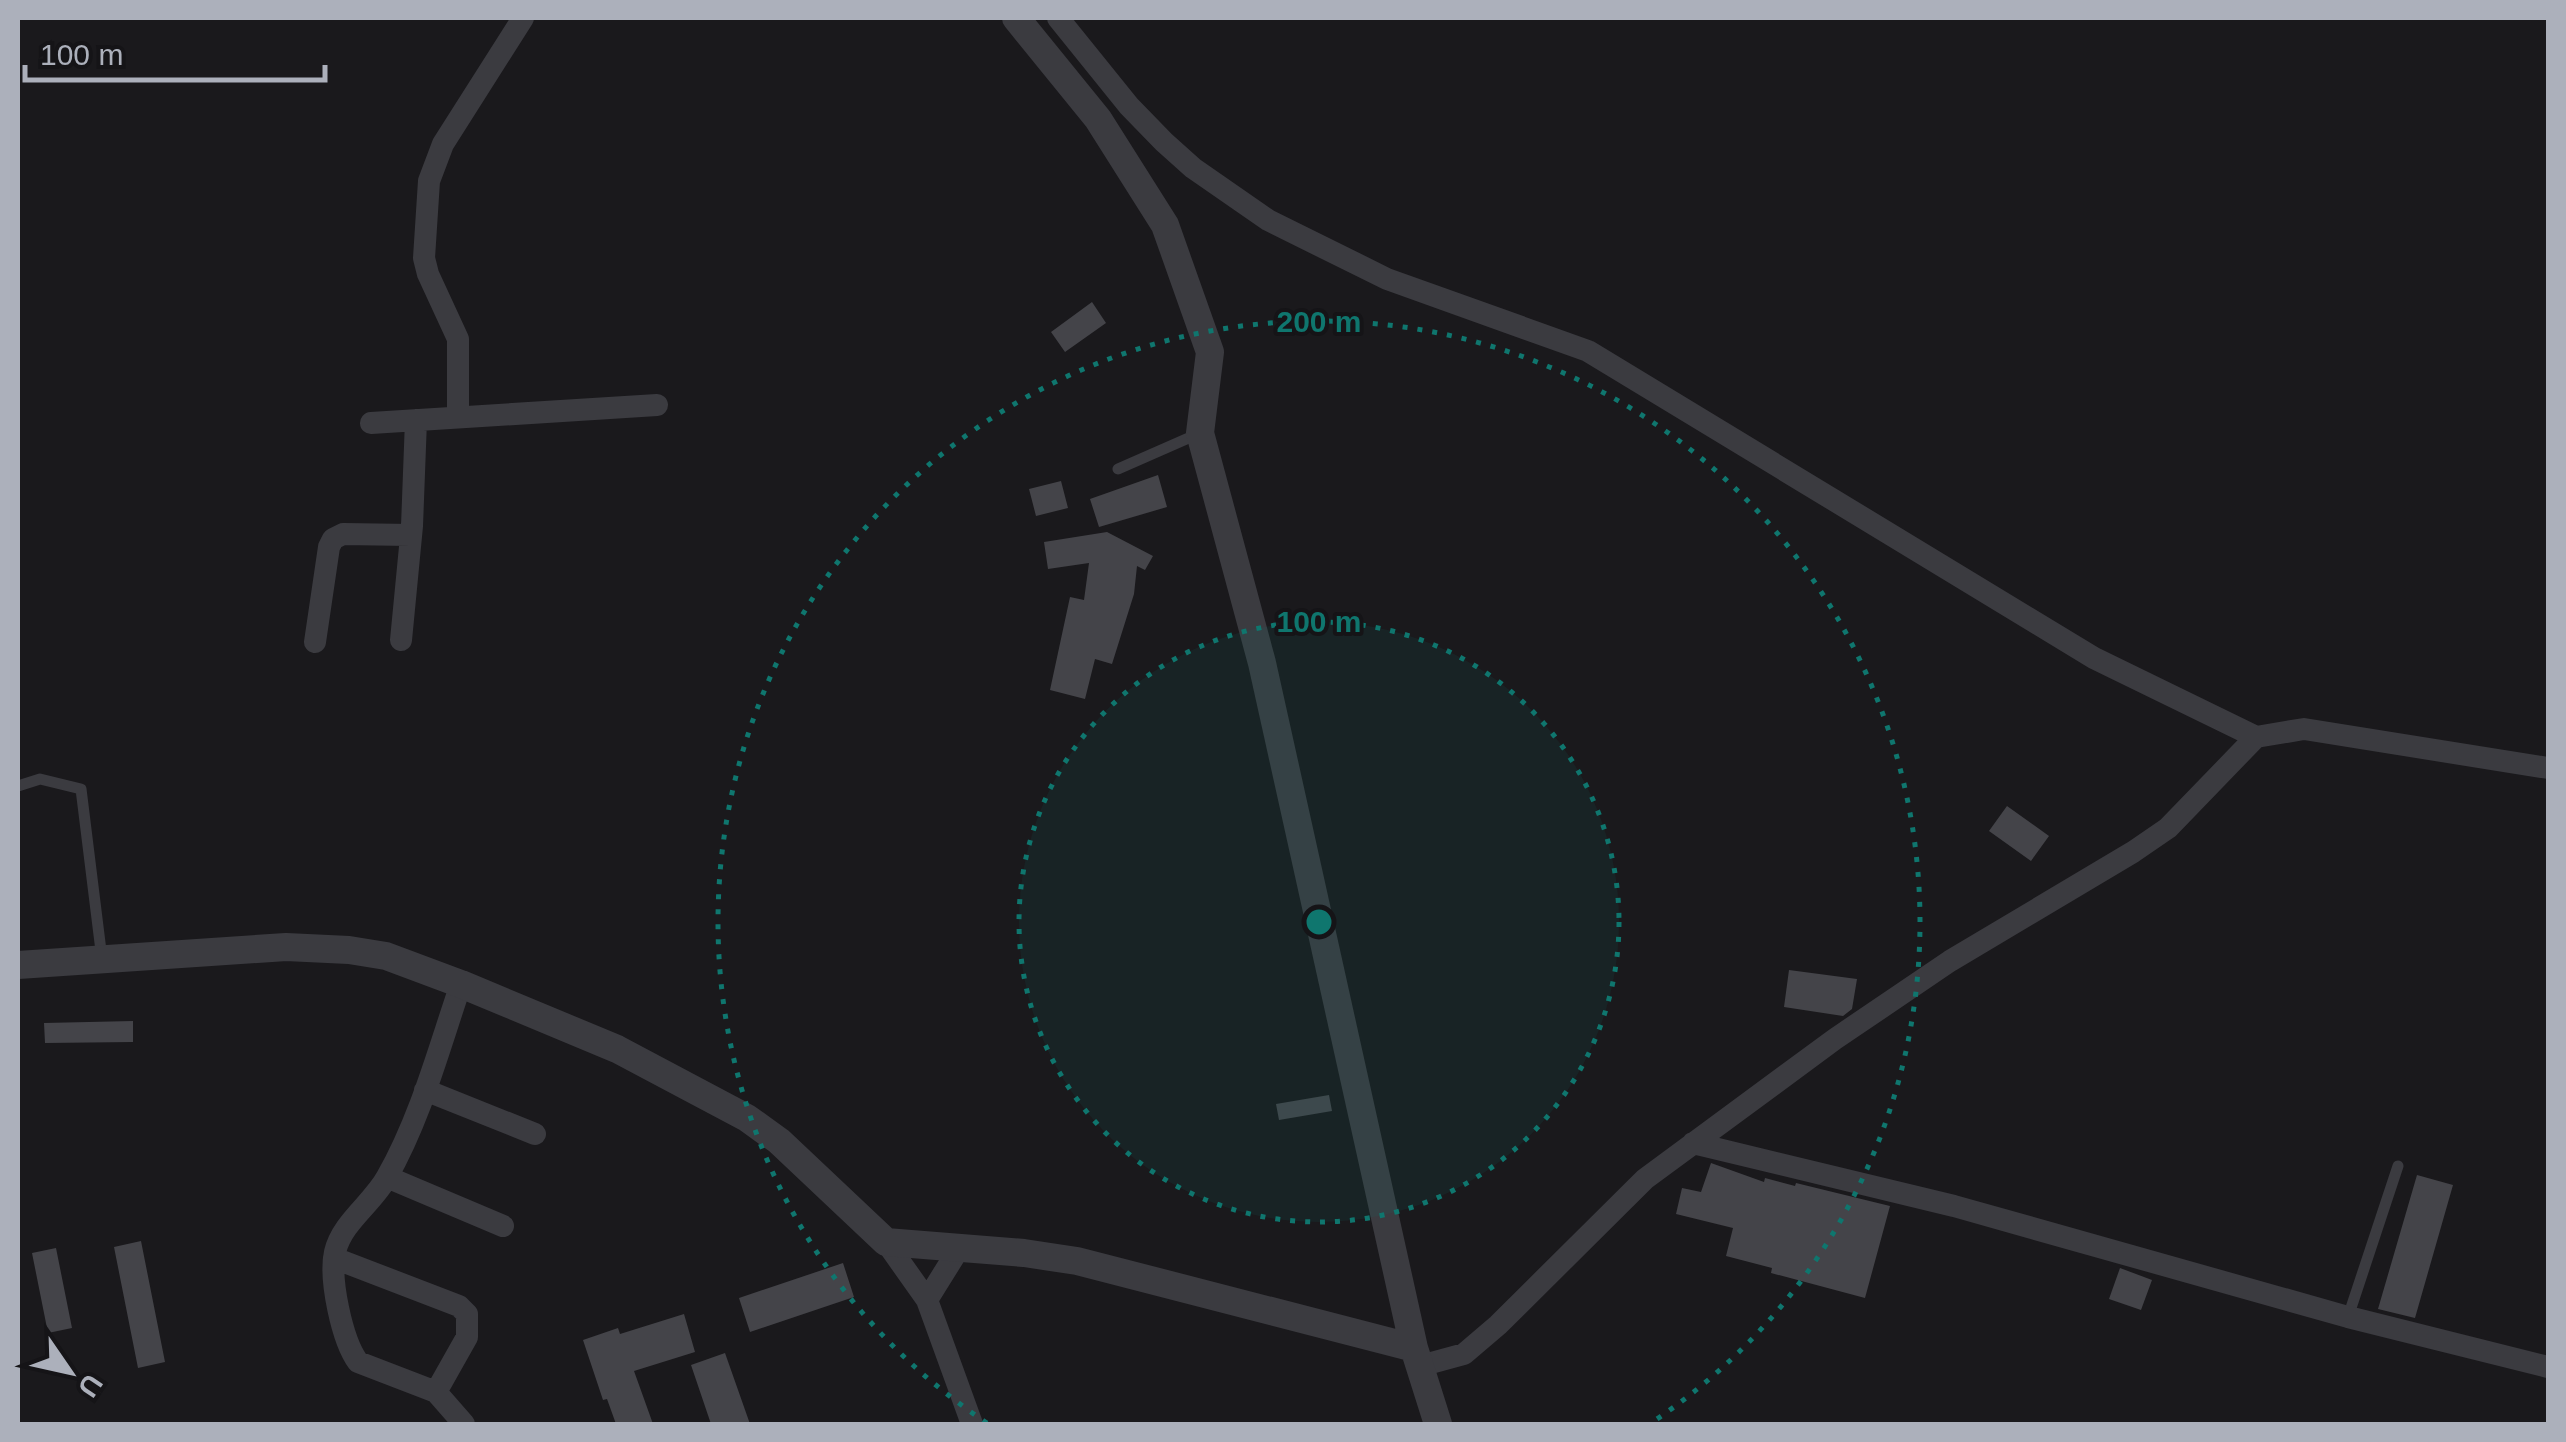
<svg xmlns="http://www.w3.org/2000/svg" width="2566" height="1442" viewBox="0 0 2566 1442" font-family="Arial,sans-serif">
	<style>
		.building { fill: #444449 }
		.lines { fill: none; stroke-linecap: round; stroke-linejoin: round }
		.service { stroke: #3b3b40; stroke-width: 11 }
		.minor { stroke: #3b3b40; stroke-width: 22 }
		.tertiary { stroke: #3b3b40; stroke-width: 28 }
		.ring { fill: none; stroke: #0f766e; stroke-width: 5; stroke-dasharray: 5 10 }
		.centre { fill: #0f766e; stroke: #151417; stroke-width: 5 }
		.ring-label { font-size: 30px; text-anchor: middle; font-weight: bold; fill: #0f766e; stroke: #151417; stroke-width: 8; stroke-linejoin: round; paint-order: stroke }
	</style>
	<rect width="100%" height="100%" fill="#1a191c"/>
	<!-- building -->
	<path class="building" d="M 1092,302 L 1106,323 L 1065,352 L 1051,332 Z
		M 1158,475 L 1167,507 L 1099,527 L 1090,499 Z
		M 1061,481 L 1068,508 L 1036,516 L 1029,489 Z
		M 1107,532 L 1153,556 L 1145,570 L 1137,566 L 1134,594 L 1112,664 L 1095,659 L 1085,699 L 1050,690 L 1070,597 L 1084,600 L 1089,563 L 1048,569 L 1044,542 Z
		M 2007,806 L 2049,836 L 2031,861 L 1989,831 Z
		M 1789,970 L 1857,979 L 1852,1009 L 1843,1016 L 1784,1007 Z
		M 133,1021 L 133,1042 L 45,1043 L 44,1023 Z
		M 1329,1095 L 1332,1111 L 1279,1120 L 1276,1104 Z
		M 1711,1163 L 1764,1182 L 1765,1178 L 1795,1186 L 1796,1183 L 1890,1206 L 1865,1298 L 1771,1273 L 1772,1268 L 1726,1256 L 1733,1228 L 1676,1214 L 1682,1188 L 1701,1192 Z
		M 2417,1175 L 2453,1185 L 2415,1318 L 2378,1309 Z
		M 141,1241 L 165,1362 L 138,1368 L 114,1247 Z
		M 56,1248 L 72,1328 L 48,1333 L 32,1253 Z
		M 843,1263 L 854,1297 L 750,1332 L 739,1298 Z
		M 2120,1268 L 2152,1280 L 2141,1310 L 2109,1299 Z
		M 684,1314 L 695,1352 L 634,1371 L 653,1424 L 616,1424 L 607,1399 L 603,1400 L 583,1340 L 618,1328 L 620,1334 Z
		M 725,1353 L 750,1424 L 711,1424 L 691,1365 Z"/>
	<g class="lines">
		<!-- service -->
		<path class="service" d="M 1118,469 L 1200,433
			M 18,786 L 40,779 L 81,789 L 102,959
			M 2348,1317 L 2398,1166"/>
		<!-- minor -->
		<path class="minor" d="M 1058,18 L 1129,106 L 1164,142 L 1193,168 L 1268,220 L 1387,279 L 1588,351 L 2094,658 L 2256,737
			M 458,417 L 458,339 L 428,274 L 424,258 L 429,181 L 443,144 L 523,18
			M 371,423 L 657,405
			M 401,640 L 412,526 L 416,420
			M 315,642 L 329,547 L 333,539 L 343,534 L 411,535
			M 461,984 C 439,1048 421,1117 387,1177 C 373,1203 342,1222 335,1252 C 329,1279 342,1340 358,1362 L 436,1392 L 464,1424
			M 425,1090 L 535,1134
			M 1693,1143 L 1954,1206 L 2348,1317 L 2548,1367
			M 387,1177 L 503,1226
			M 886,1242 L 927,1300 L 972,1424
			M 334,1258 L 459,1306 L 467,1314 L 467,1337 L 436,1392
			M 927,1300 L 960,1247
			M 1420,1366 L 1464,1354 L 1498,1325 L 1645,1179 L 1835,1039 L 1950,961 L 2133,852 L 2168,828 L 2256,737 L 2304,729 L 2548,768"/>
		<!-- tertiary -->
		<path class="tertiary" d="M 1016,18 L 1098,119 L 1165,225 L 1210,352 L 1200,433 L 1262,663 L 1414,1348 L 1438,1424
			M 18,965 L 286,947 L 349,950 L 386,956 L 461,984 L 617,1049 L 747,1118 L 779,1141 L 886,1242 L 1024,1253 L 1077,1261 L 1414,1348"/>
	</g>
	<!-- distance rings -->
	<circle cx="1319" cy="922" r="300" fill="#0f766e" fill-opacity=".12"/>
	<g class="ring">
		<circle cx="1319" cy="922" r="300"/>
		<path d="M987 1423A601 601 0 1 1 1651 1423"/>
	</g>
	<circle cx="1319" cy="922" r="15" class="centre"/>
	<g class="ring-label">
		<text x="1319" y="332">200 m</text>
		<text x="1319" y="632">100 m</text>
	</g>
	<!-- border -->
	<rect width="2566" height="1442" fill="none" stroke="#acb0bb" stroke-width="40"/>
	<!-- north arrow -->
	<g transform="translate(70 1372) rotate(124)" stroke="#151417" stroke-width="8" paint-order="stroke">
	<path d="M0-8L18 38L0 25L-18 38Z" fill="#acb0bb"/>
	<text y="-15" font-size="28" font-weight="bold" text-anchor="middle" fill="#acb0bb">U</text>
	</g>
	<!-- scale -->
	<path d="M25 65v15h300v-15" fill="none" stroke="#acb0bb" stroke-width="5"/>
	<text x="40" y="65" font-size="30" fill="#acb0bb" stroke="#151417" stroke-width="8" paint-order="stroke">100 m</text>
</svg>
